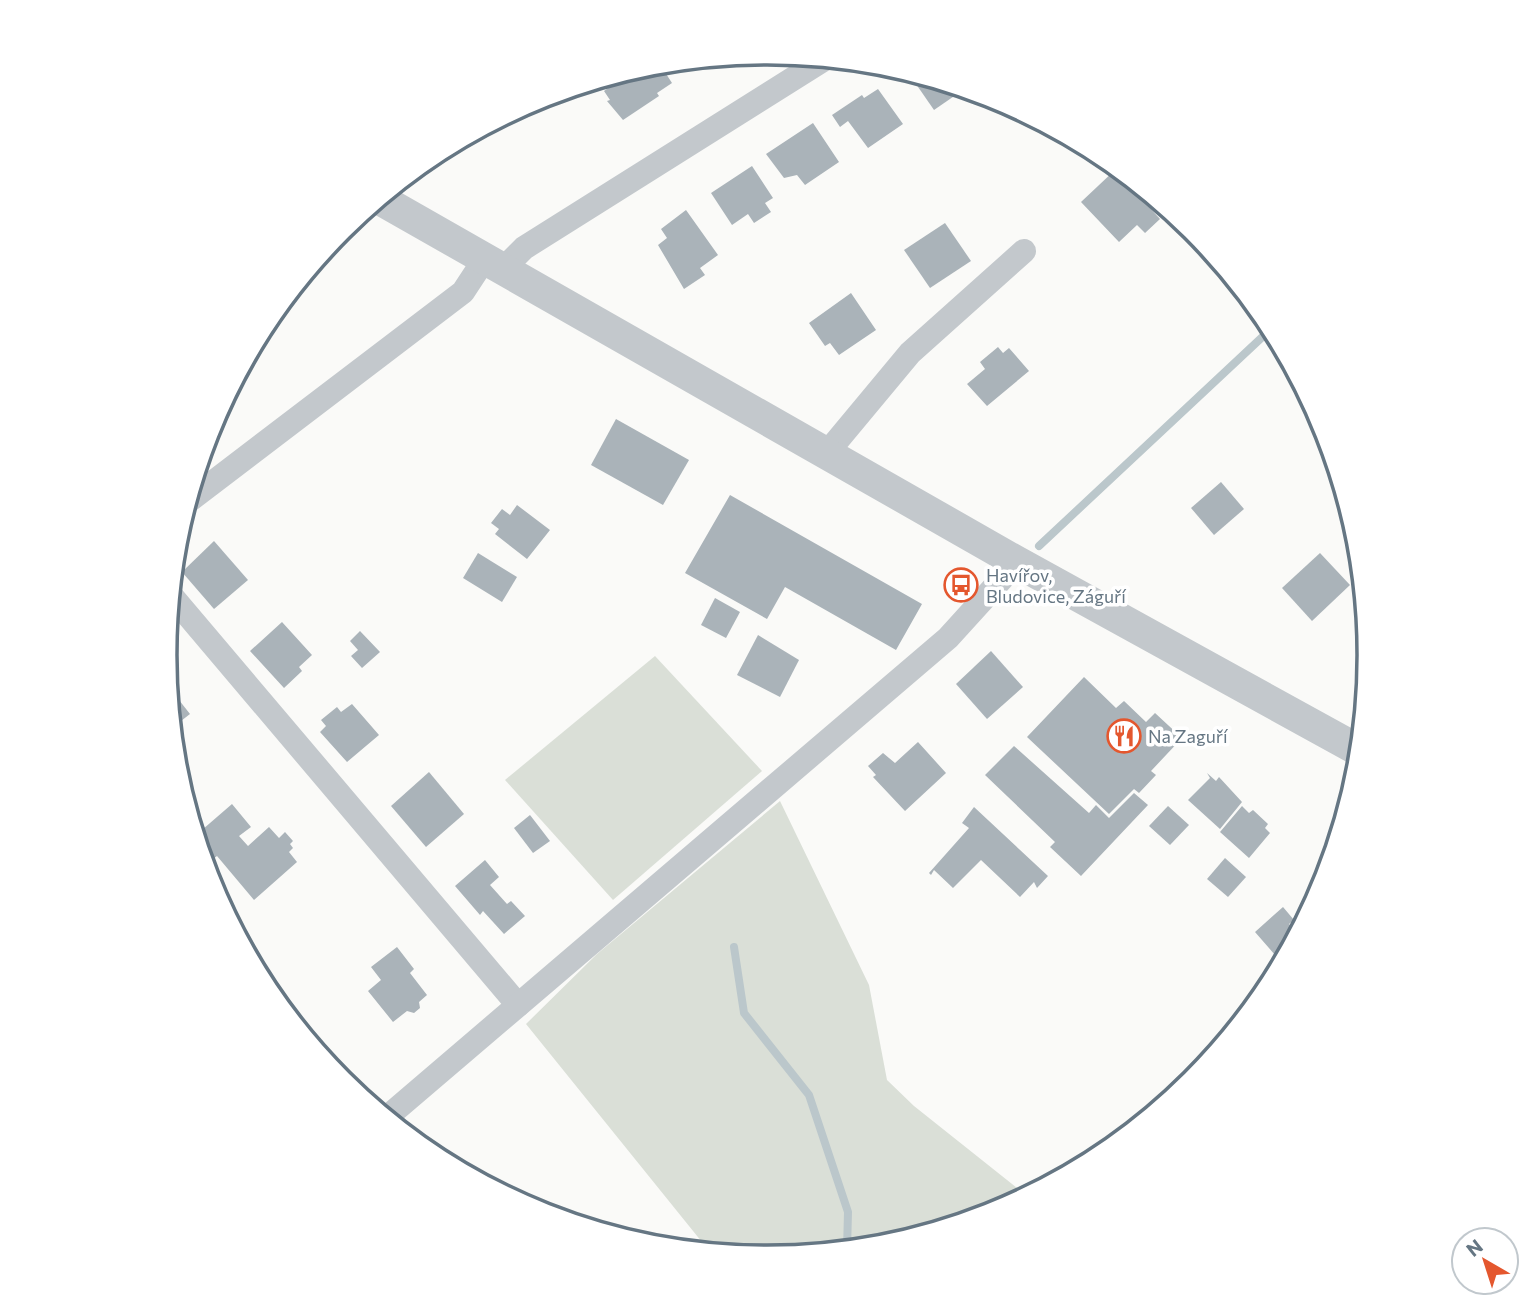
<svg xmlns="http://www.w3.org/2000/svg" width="1534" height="1310" viewBox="0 0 1534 1310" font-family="Commissioner,sans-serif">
	<rect width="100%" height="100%" fill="#fafaf8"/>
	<g fill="#dadfd7">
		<polygon points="655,656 762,771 613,900 505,780"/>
		<path d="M780,801L869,985L887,1080L914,1106L1027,1196C932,1247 816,1262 710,1252L526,1024L597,954Z"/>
	</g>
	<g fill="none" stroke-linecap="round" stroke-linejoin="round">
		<g stroke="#bbc7cb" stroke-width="8">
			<polyline points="1039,546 1272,328"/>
			<polyline points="734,947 744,1013 809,1095 848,1212 847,1250"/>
		</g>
	</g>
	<g fill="#aab3b9">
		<polygon points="659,63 672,83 657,93 659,96 623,120 607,101 610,100 604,91 639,67 642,70"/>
		<polygon points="907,71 962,88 963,90 934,110"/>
		<polygon points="878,89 903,124 868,148 848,121 840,127 832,115 862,95 864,98"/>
		<polygon points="813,123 839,162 805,185 797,175 784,178 766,154"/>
		<polygon points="752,166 773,198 765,203 771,212 754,223 748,214 732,225 711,193"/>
		<polygon points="1115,170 1160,219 1145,233 1137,225 1119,242 1081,202"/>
		<polygon points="686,210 718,255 700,268 705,275 684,289 658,245 667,238 661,229"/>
		<polygon points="945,223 971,261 930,288 904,250"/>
		<polygon points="851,293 876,330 839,355 830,343 825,346 809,323"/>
		<polygon points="998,347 1003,353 1009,348 1029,371 987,406 967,384 985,369 980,362"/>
		<polygon points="616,419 689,460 663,505 591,465"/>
		<polygon points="1221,482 1244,509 1214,535 1191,508"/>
		<polygon points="730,495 922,604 896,650 785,587 767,619 685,573"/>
		<polygon points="517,505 550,530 527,559 495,534 499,529 491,523 502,509 510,515"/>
		<polygon points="214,541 248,580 214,609 182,572"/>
		<polygon points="478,553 517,577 502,602 463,578"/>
		<polygon points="1320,553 1350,585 1312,621 1282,588"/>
		<polygon points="715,598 740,612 726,638 701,625"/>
		<polygon points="282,622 312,655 299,667 302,671 284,688 250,651"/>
		<polygon points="360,631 380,652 362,668 351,656 358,650 350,641"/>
		<polygon points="758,635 799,660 780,697 737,675"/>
		<polygon points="991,651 1023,687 987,719 956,684"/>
		<polygon points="1084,677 1116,708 1124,701 1146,722 1155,713 1182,738 1151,771 1156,775 1139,793 1134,789 1109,814 1027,737"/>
		<polygon points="168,686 190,714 172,728 169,696"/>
		<polygon points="352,704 379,735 347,762 320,732 326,726 321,720 337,707 341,712"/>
		<polygon points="918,742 946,773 905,811 873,777 876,775 868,766 883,753 895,763"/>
		<polygon points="1014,746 1089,813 1096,805 1109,818 1134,793 1148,805 1081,876 1050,847 1055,842 985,775"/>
		<polygon points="429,772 464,814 426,847 391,806"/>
		<polygon points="1207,773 1216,781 1219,777 1242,802 1220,829 1188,800 1210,778"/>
		<polygon points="232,804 251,827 239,836 248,846 269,827 279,838 285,832 293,841 290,844 293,848 289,852 297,862 254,900 217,856 204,866 195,836"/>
		<polygon points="1168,806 1189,825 1170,845 1149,826"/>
		<polygon points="1242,806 1249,813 1253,810 1268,824 1265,828 1270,833 1249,858 1220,832"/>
		<polygon points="974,807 1048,876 1037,888 1034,882 1020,897 981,860 953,888 934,870 931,875 929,873 969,828 962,823"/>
		<polygon points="530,815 550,841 533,853 514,828"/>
		<polygon points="1225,858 1246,877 1228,897 1207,879"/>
		<polygon points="485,860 499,877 490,885 507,904 511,901 525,916 504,934 483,911 480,915 455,886"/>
		<polygon points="1283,907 1294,920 1289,924 1298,934 1282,963 1255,932"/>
		<polygon points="397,947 414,969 410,973 427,995 419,1002 420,1008 414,1013 407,1011 393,1022 368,991 381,980 371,967"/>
	</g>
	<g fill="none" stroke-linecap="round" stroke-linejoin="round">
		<g stroke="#c3c8cc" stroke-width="24">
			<polyline points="502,270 524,248 826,58"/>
			<polyline points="826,454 910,353 1024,251"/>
			<polyline points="186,503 463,292 484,260"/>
			<polyline points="170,594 518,1005"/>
			<polyline points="386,1118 948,638 1017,562"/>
		</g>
		<polyline stroke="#c3c8cc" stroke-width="32" points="378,198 1017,562 1360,751"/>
	</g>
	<defs>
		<symbol id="bus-ring" viewBox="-11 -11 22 22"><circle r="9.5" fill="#fff" stroke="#e4572e" stroke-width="1.5"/><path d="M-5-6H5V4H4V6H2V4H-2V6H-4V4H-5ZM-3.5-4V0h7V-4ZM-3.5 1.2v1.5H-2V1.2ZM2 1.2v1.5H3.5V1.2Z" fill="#e4572e"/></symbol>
		<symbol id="restaurant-ring" viewBox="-11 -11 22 22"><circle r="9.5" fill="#fff" stroke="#e4572e" stroke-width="1.5"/><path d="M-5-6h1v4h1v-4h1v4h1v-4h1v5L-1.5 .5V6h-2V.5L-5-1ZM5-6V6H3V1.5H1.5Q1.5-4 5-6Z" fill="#e4572e"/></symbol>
	</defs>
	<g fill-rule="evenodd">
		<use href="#bus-ring" x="942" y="566" width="38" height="38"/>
		<use href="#restaurant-ring" x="1105" y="717" width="38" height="38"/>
	</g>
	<g text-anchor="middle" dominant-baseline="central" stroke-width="7" stroke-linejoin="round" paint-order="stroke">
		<g font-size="18" fill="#657683" stroke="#fff" text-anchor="start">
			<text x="986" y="575">Havířov,<tspan x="986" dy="21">Bludovice, Záguří</tspan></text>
			<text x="1148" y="736">Na Zaguří</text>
		</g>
	</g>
	<path d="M0 0H1534V1310H0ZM177 655a590 590 0 1 1 1180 0a590 590 0 1 1-1180 0Z" fill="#fff" fill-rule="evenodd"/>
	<path fill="none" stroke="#657683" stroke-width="3.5" d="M177 655a590 590 0 1 1 1180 0a590 590 0 1 1-1180 0Z"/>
	<g transform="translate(1485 1261) rotate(321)"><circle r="33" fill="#ffffff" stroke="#c1c8cd" stroke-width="2"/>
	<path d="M0-5L12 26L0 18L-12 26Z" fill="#e4572e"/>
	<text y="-10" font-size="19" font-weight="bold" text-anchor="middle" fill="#657683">N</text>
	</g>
</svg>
